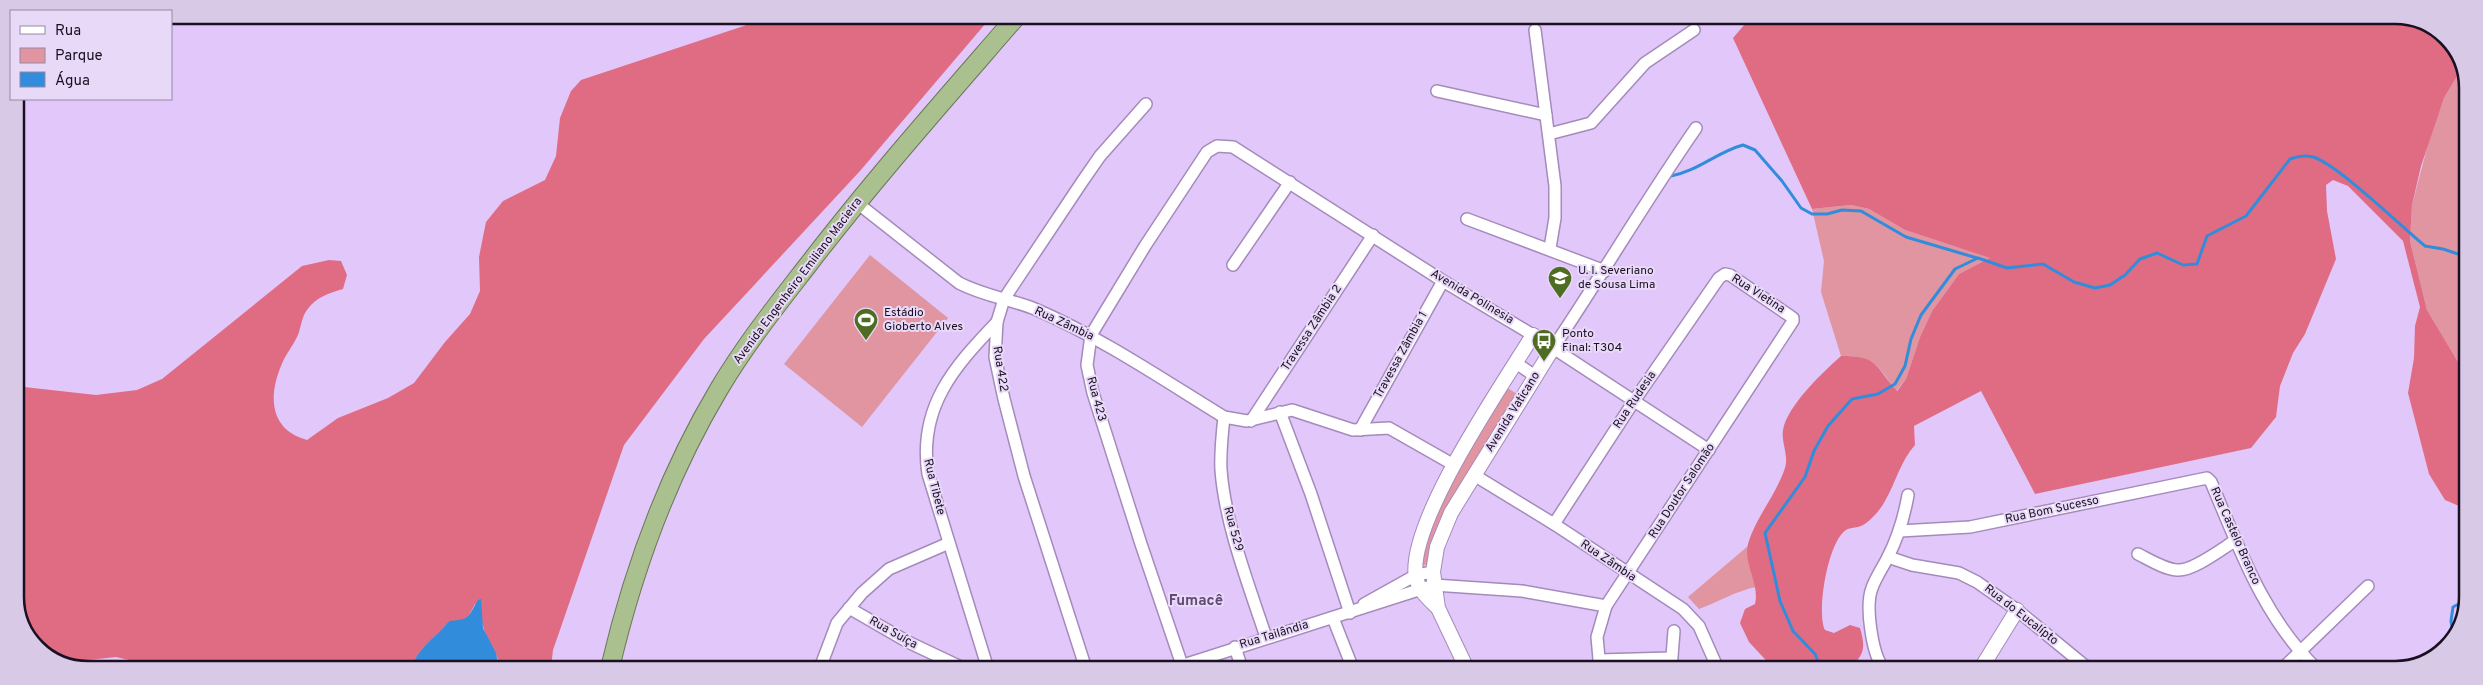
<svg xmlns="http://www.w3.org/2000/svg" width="2483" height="685" viewBox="0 0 2483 685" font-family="Overpass,sans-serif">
	<rect width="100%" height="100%" fill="#e1c7fa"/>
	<g fill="#e095a1">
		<polygon points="2462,68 2468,82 2467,377 2427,310 2410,241 2412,205 2431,133 2444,98"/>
		<path d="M1851,205L1869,209L1905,230L1991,258L1959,274L1932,311L1920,337L1906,379L1896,391C1877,365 1876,356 1841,356L1821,292L1824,261L1812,209Z"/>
		<polygon points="870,255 948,318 862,427 784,364"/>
		<polygon points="1506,387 1517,394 1428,564 1422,566 1420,560 1435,513 1448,486"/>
		<path d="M1748,546L1756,587C1736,591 1718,602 1699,609L1688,597Z"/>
	</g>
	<g fill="#e06c84">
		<path d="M774,16H992L860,171L704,339L624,445L553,650L551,668H499C500,656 490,646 486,635C482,624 480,614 475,604L468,617L459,621H449C436,639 420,645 411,668H164L116,657L61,663L33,645L15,603V386L96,395L137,390L162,379L302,266L329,260L341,261L347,275L343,289C329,293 316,297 307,310C302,316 301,327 298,335C293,346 285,355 281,366C268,397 270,430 307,440L338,418L388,398L414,383L445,342L470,314L480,291L479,257L486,222L503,201L545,180L556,156L560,118L571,91L581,80Z"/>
		<path d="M1751,17H2414L2450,40L2462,68L2444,98L2421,166L2412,205L2410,241L2427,310L2467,377L2466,509L2445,500L2429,474L2408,393L2414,358L2415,326L2420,307L2403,241L2348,186L2333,180L2326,185L2327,211L2336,259L2305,334L2293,353L2280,386L2276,417L2251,448L2035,494L1981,391L1914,426L1915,445C1900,462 1896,482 1885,501C1881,509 1870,522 1861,526C1857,528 1851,527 1846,530C1828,541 1816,612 1825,630L1834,633L1850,625L1860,628C1866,649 1864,654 1850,669H1774L1749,642L1740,623L1745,609L1755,604C1760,584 1743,564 1748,544C1756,517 1776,495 1785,468C1789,456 1781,442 1783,430C1787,406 1823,372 1841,356C1880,356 1874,366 1897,391L1906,379L1920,337L1932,311L1959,274L1990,258L1905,230L1869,209L1851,205L1812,209L1733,38Z"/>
	</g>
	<path fill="#318ddc" d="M481,599L483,628L496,653L499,668H411C419,646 436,638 449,621C471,619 467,618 478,600Z"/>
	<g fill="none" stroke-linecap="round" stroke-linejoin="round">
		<g stroke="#318ddc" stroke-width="3">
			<path d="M1671,176C1698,171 1717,152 1743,145L1755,150L1782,181L1801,208L1812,214H1827L1842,210L1861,211L1906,237L1977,258"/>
			<polyline points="2453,634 2451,621 2453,607 2466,600"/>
			<path d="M1821,669L1815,654L1793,631L1780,601L1765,533L1805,477L1814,451L1828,426L1852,399L1878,394L1895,384L1905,366L1911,339L1921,315L1955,269L1978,258L2007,268L2043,264L2074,282L2095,288L2110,285L2125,275L2140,259L2157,253L2183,265L2197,264L2207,236L2246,216L2290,159C2298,156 2304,155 2313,157C2336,163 2403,228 2425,246L2443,249L2467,257"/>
		</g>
		<defs>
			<g id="minor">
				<polyline points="1535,30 1555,186 1555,218 1550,248"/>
				<polyline points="1437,91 1546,115"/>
				<path d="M1696,128C1646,200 1602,275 1553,348L1709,450"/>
				<polyline points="1549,134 1591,123 1645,63 1694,30"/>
				<path d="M856,202L959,283C984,296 1010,299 1035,309C1102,338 1162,379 1224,417L1247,421L1292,410L1353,430L1389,428L1454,465"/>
				<polyline points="1467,219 1605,271"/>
				<polyline points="1233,265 1290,182"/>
				<polyline points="1516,363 1535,376"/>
				<polyline points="1280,412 1311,494 1350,613"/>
				<path d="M1224,417C1222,435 1220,453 1221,470C1225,524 1249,586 1266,637"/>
				<polyline points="1251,421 1373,235"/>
				<polyline points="1360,430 1443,281"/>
				<polyline points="1474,475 1554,524 1683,609 1699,626 1718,669"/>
				<polyline points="1554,524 1634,401 1719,278 1725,274 1730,275 1793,318 1793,321 1606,606 1597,637 1600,669"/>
				<path d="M1900,531L1970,527L2207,478L2211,482C2239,548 2264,619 2318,670"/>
				<path d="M2138,554C2150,560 2164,569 2177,570C2192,572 2223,548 2236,540"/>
				<polyline points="1888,557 1912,565 1959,573 1977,582 2017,610 2090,670"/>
				<polyline points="1364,604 1416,575 1433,572"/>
				<polyline points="849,608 908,642 965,669"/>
				<polyline points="1333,618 1353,669"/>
				<polyline points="1235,647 1242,669"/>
				<polyline points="1599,660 1671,658"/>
				<polyline points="1182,665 1141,544 1093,393 1087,365 1091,335 1145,246 1207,152 1217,146 1233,147 1443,281 1533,335"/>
				<polyline points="820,668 837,623 862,593 889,569 949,543"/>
				<path d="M988,669L928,474C918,407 954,367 997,322"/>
				<polyline points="1086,669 1024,476 1004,399 995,357 997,322 1004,299 1082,182 1100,156 1146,104"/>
				<polyline points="1171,669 1434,585 1522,591 1606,606"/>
				<polyline points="1671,669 1674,631"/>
				<path d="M1884,669C1872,655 1865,606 1872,588C1876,577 1883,567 1888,557C1898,537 1904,518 1908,495"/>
				<polyline points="2281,670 2368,586"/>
			</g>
			<g id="tertiary">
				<path d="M1438,608C1429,599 1419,591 1416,578C1406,524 1503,384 1533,335L1553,348L1451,513L1437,547L1433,572L1438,608L1467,669"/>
				<polyline points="1980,670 2017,610"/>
			</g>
			<path id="trunk" d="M610,668C633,570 667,476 719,389C745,345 777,305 808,265C874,179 946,98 1017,16"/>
		</defs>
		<use href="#minor" stroke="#a48bbb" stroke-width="14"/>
		<use href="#tertiary" stroke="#a48bbb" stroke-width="16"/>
		<use href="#trunk" stroke="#697857" stroke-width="20"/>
		<use href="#minor" stroke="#fff" stroke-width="11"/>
		<use href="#tertiary" stroke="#fff" stroke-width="14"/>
		<use href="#trunk" stroke="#aac08f" stroke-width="18"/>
	</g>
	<defs>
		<symbol id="school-pin" viewBox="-11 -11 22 30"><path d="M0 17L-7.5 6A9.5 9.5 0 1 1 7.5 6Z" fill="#4f6d22" stroke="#e9d9f8"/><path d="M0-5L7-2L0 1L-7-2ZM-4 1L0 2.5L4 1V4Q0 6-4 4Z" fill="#fff"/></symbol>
		<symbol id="stadium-pin" viewBox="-11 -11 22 30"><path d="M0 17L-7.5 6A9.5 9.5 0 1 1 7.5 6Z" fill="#4f6d22" stroke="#e9d9f8"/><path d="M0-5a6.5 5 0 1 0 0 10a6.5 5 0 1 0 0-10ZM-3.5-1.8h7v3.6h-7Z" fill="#fff"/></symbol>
		<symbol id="bus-pin" viewBox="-11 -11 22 30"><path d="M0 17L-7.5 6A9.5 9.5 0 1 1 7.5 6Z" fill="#4f6d22" stroke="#e9d9f8"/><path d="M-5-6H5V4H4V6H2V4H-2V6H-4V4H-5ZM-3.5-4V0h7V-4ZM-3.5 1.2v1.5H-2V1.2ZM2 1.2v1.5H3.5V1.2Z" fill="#fff"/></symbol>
	</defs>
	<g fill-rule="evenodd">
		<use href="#school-pin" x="1546" y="264" width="28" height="38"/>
		<use href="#stadium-pin" x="852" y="306" width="28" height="38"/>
		<use href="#bus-pin" x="1530" y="327" width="28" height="38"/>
	</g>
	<g text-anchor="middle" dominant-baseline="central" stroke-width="4" stroke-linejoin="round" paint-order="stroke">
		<g font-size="12" fill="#1a1022" stroke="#e9d9f8" text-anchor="start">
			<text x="1578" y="271">U. I. Severiano<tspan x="1578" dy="14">de Sousa Lima</tspan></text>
			<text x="884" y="313">Estádio<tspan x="884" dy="14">Gioberto Alves</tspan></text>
			<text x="1562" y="334">Ponto<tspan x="1562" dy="14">Final: T304</tspan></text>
		</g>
		<g font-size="12" fill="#1a1022" stroke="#e9d9f8">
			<text transform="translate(798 281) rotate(-53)">Avenida Engenheiro Emiliano Macieira</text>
			<text transform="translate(1758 294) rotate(33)">Rua Vietina</text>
			<text transform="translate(1472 297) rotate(31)">Avenida Polinesia</text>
			<text transform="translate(1064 324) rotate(25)">Rua Zâmbia</text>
			<text transform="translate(1312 328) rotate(-57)">Travessa Zâmbia 2</text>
			<text transform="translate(1401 355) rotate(-61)">Travessa Zâmbia 1</text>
			<text transform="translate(1000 369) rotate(81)">Rua 422</text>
			<text transform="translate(1096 399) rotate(75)">Rua 423</text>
			<text transform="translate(1635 400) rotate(-56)">Rua Rudesia</text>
			<text transform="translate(1513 412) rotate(-58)">Avenida Vaticano</text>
			<text transform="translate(934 487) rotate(76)">Rua Tibete</text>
			<text transform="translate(1682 491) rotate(-57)">Rua Doutor Salomão</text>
			<text transform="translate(2052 510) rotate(-12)">Rua Bom Sucesso</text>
			<text transform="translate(1233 529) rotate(75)">Rua 529</text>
			<text transform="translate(2235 536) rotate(66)">Rua Castelo Branco</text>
			<text transform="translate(1608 561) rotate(34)">Rua Zâmbia</text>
			<text transform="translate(2021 615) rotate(38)">Rua do Eucalípto</text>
			<text transform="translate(893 633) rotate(29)">Rua Suíça</text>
			<text transform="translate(1274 635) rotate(-17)">Rua Tailândia</text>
		</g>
		<g font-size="15" font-weight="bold" fill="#624a76" stroke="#e9d9f8">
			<text x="1196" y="601">Fumacê</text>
		</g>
	</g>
	<path d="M0 0H2483V685H0ZM88 24H2395A64 64 0 0 1 2459 88V597A64 64 0 0 1 2395 661H88A64 64 0 0 1 24 597V88A64 64 0 0 1 88 24Z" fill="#d8c9e7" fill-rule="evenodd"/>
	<path fill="none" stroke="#1a1022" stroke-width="2.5" d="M88 24H2395A64 64 0 0 1 2459 88V597A64 64 0 0 1 2395 661H88A64 64 0 0 1 24 597V88A64 64 0 0 1 88 24Z"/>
	<rect x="10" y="10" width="162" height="90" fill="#e9d9f8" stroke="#9689a2"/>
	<rect x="20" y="26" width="25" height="8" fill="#ffffff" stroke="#9689a2"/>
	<text x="55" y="35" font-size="15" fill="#1a1022">Rua</text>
	<rect x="20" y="48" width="25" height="15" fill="#e095a1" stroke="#9689a2"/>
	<text x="55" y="60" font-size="15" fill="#1a1022">Parque</text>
	<rect x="20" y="72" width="25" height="15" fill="#318ddc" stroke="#9689a2"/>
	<text x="55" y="85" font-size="15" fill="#1a1022">Água</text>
</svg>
